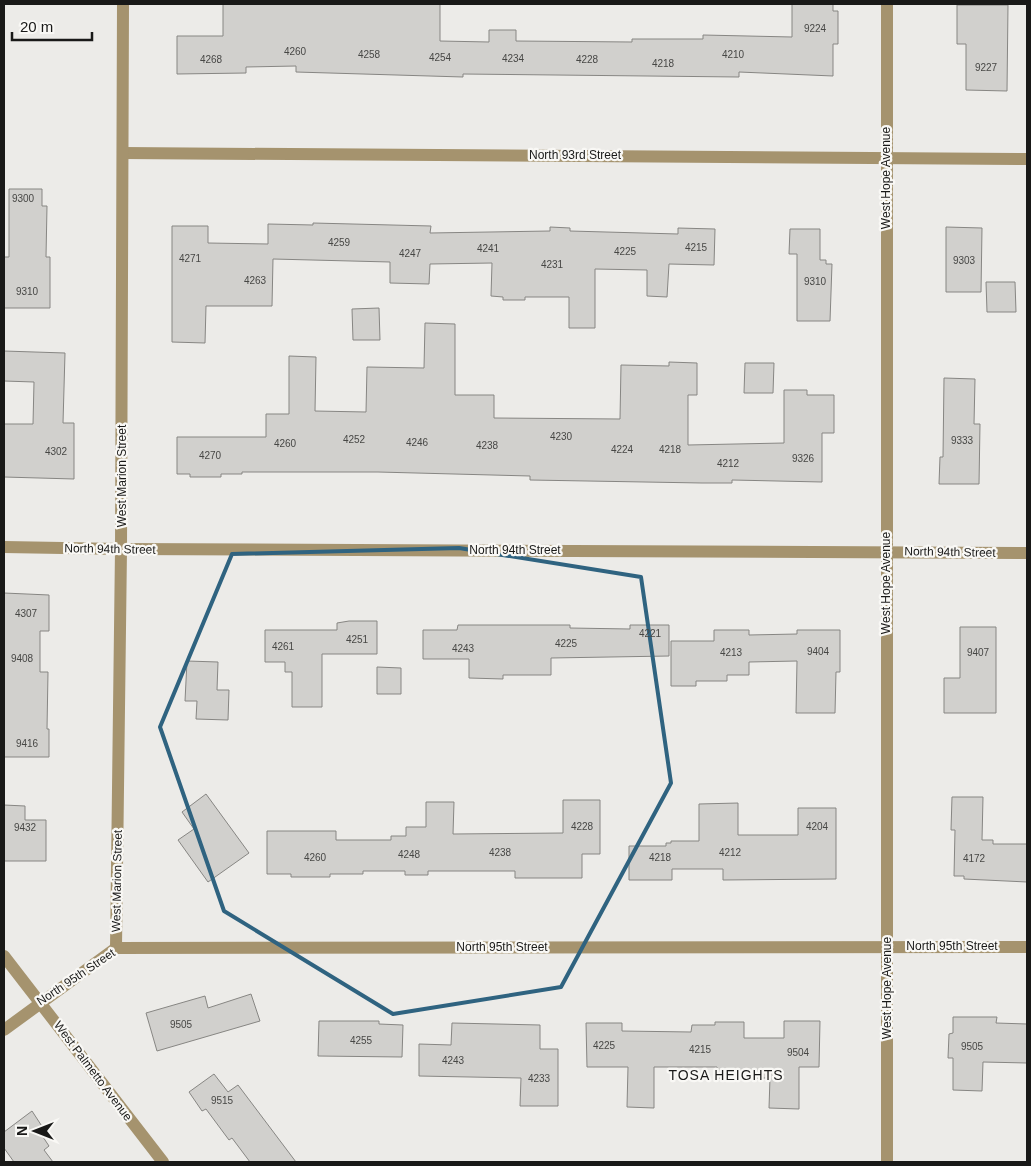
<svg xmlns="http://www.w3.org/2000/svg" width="1031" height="1166" viewBox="0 0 1031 1166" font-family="Arial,sans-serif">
	<rect width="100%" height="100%" fill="#ecebe8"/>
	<g fill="#d1d0cd" stroke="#878683">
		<polygon points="223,4 440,4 440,41 489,42 489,30 516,30 516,41 632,42 632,39 703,39 703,35 792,37 792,4 833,4 833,11 838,11 838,44 833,44 833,76 739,72 739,77 463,74 463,77 296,72 296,66 246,67 246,73 177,74 177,36 223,36"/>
		<polygon points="957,5 1008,5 1007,91 966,90 966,44 957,44"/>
		<polygon points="9,189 42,189 42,206 47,206 46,257 50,257 50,308 4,308 4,257 9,257"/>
		<polygon points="313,223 431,226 430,233 550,231 550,227 570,228 570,231 678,234 678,228 715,229 714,265 669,264 667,297 647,296 647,270 595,269 595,328 569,328 569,297 525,297 525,300 503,300 503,297 491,296 492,263 430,264 429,284 390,283 390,262 273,259 272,306 206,306 205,343 172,342 172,226 208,226 208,243 268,244 268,224 313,225"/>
		<polygon points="946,227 982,228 981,292 946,292"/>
		<polygon points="790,229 820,229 820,260 826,260 826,264 832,264 830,321 797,321 797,254 789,254"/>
		<polygon points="986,282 1015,282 1016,312 987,312"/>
		<polygon points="379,308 380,340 353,340 352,309"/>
		<polygon points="425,323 455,324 455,395 494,395 494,418 620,419 621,365 669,366 669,362 697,363 697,395 688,395 688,445 784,443 784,390 807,390 807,395 834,395 834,433 822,433 822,482 732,480 732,483 702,483 530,480 530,476 378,472 242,472 242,474 221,474 221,477 190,477 190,474 177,474 177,437 266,437 266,414 289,414 289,356 316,357 315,411 366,412 367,367 424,368"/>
		<polygon points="4,351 65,353 63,423 74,423 74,479 4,477 4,424 33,424 34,382 4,381"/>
		<polygon points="745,363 774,363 773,393 744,393"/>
		<polygon points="944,378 975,379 974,424 980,424 979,484 939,484 940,457 943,457"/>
		<polygon points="4,593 49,595 49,631 40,631 40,672 48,672 47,729 49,729 49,757 4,757"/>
		<polygon points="349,621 377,621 377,654 322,654 322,707 292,707 292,672 285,672 285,662 265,662 265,630 337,630 337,623"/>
		<polygon points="458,625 570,625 570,628 630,629 630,625 669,625 669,656 551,658 551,675 503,675 503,679 469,678 469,659 423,659 423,630 457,630"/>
		<polygon points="960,627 996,627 996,713 944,713 944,678 960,678"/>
		<polygon points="714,630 749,630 749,635 797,634 797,630 840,630 840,672 836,672 835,713 796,713 797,661 749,662 749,675 727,675 727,681 696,681 696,686 671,686 671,641 714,641"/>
		<polygon points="187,661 218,662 217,690 229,690 228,720 196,719 197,701 185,701"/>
		<polygon points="377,667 401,668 401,694 377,694"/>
		<polygon points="206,794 249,853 208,882 178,840 194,829 182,812"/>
		<polygon points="952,797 983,797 982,840 993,840 993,844 1027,844 1027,882 964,879 964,876 954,876 955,830 951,830"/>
		<polygon points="563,800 600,800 600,854 582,854 582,878 515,878 515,871 428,871 428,875 405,875 405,871 363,871 363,874 330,874 330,877 291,877 291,874 267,874 267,831 336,831 336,840 391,840 391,836 406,836 406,827 426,827 426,802 454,802 453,834 563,833"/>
		<polygon points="738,803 738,835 798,835 798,808 836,808 836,879 723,880 723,869 672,869 672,880 629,880 629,846 666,846 666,843 671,843 671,841 699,841 699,804"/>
		<polygon points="4,805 25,806 25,820 46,820 46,861 4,861"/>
		<polygon points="251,994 260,1021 157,1051 146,1013 205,996 208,1008"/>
		<polygon points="953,1017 997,1017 996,1023 1027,1024 1027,1063 983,1062 982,1091 953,1090 953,1058 948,1058 949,1034 953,1033"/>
		<polygon points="319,1021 379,1021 379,1024 403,1025 402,1057 318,1056"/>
		<polygon points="784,1021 820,1021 819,1067 799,1067 799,1109 769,1108 770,1078 717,1078 717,1067 654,1067 654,1108 627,1107 628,1067 587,1067 586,1023 622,1023 622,1031 691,1032 692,1025 715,1025 715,1022 744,1022 744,1038 784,1038"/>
		<polygon points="452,1023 540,1025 540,1049 558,1049 558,1106 520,1106 521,1078 419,1076 419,1044 451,1045"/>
		<polygon points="214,1074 228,1092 238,1085 296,1162 250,1162 232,1138 229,1140 206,1109 202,1111 189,1092"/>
		<polygon points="32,1111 47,1134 43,1137 49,1146 44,1150 53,1162 14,1162 4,1148 4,1132"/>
	</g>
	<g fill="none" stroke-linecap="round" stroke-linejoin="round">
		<g stroke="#a5936e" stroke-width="12">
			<polyline points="887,4 887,1162"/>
			<polyline points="123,153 1027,159"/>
			<polyline points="4,547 121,549 1027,553"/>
			<polyline points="116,948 121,549 123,4"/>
			<polyline points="4,956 163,1162"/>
			<polyline points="4,1030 116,948 1027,947"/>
		</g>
	</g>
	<path fill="none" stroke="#2f6380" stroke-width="4" stroke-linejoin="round" d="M459,548L641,577L671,783L561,987L393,1014L224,911L160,727L232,554Z"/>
	<g text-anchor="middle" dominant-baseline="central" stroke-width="4.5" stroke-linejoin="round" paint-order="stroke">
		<g font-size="10" fill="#474745">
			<text x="815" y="28">9224</text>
			<text x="295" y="51">4260</text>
			<text x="369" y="54">4258</text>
			<text x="733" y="54">4210</text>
			<text x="440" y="57">4254</text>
			<text x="513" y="58">4234</text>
			<text x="211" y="59">4268</text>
			<text x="587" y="59">4228</text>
			<text x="663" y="63">4218</text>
			<text x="986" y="67">9227</text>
			<text x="23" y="198">9300</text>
			<text x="339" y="242">4259</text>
			<text x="696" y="247">4215</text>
			<text x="488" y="248">4241</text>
			<text x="625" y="251">4225</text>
			<text x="410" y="253">4247</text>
			<text x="190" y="258">4271</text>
			<text x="964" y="260">9303</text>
			<text x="552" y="264">4231</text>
			<text x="255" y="280">4263</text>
			<text x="815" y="281">9310</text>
			<text x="27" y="291">9310</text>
			<text x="561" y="436">4230</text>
			<text x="354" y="439">4252</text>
			<text x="962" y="440">9333</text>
			<text x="417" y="442">4246</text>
			<text x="285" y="443">4260</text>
			<text x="487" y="445">4238</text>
			<text x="622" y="449">4224</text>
			<text x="670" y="449">4218</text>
			<text x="56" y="451">4302</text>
			<text x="210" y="455">4270</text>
			<text x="803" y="458">9326</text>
			<text x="728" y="463">4212</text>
			<text x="26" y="613">4307</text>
			<text x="650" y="633">4221</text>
			<text x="357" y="639">4251</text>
			<text x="566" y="643">4225</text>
			<text x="283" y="646">4261</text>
			<text x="463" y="648">4243</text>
			<text x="818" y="651">9404</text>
			<text x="731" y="652">4213</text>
			<text x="978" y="652">9407</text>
			<text x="22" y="658">9408</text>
			<text x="27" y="743">9416</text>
			<text x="582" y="826">4228</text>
			<text x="817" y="826">4204</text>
			<text x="25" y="827">9432</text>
			<text x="500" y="852">4238</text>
			<text x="730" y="852">4212</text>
			<text x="409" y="854">4248</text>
			<text x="315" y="857">4260</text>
			<text x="660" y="857">4218</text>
			<text x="974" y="858">4172</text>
			<text x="181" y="1024">9505</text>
			<text x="361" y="1040">4255</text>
			<text x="604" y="1045">4225</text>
			<text x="972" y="1046">9505</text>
			<text x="700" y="1049">4215</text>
			<text x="798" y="1052">9504</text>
			<text x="453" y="1060">4243</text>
			<text x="539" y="1078">4233</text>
			<text x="222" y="1100">9515</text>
		</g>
		<g font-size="12" fill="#191918" stroke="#f9f8f5">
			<text x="575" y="155">North 93rd Street</text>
			<text transform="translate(886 178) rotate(-90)">West Hope Avenue</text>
			<text transform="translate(122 476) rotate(-90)">West Marion Street</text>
			<text transform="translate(110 549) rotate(1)">North 94th Street</text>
			<text x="515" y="550">North 94th Street</text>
			<text transform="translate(950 552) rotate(1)">North 94th Street</text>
			<text transform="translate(886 583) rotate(-90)">West Hope Avenue</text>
			<text transform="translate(117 881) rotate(-89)">West Marion Street</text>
			<text x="952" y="946">North 95th Street</text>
			<text x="502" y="947">North 95th Street</text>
			<text transform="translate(76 977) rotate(-34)">North 95th Street</text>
			<text transform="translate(887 988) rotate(-90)">West Hope Avenue</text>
			<text transform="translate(93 1071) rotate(53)">West Palmetto Avenue</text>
		</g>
		<g font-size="14" letter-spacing="1" fill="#191918" stroke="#f9f8f5">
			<text x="726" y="1075">TOSA HEIGHTS</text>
		</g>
	</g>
	<rect width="1031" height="1166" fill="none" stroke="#191918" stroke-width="10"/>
	<g transform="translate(35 1131) rotate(270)" stroke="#f9f8f5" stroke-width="4" paint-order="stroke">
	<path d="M0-4L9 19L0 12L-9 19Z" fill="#191918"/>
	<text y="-8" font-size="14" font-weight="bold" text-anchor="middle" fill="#191918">N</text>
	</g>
	<path d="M12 32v8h80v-8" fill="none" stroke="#191918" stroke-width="2.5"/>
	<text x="20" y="32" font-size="15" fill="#191918" stroke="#f9f8f5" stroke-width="4" paint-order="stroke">20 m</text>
</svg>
